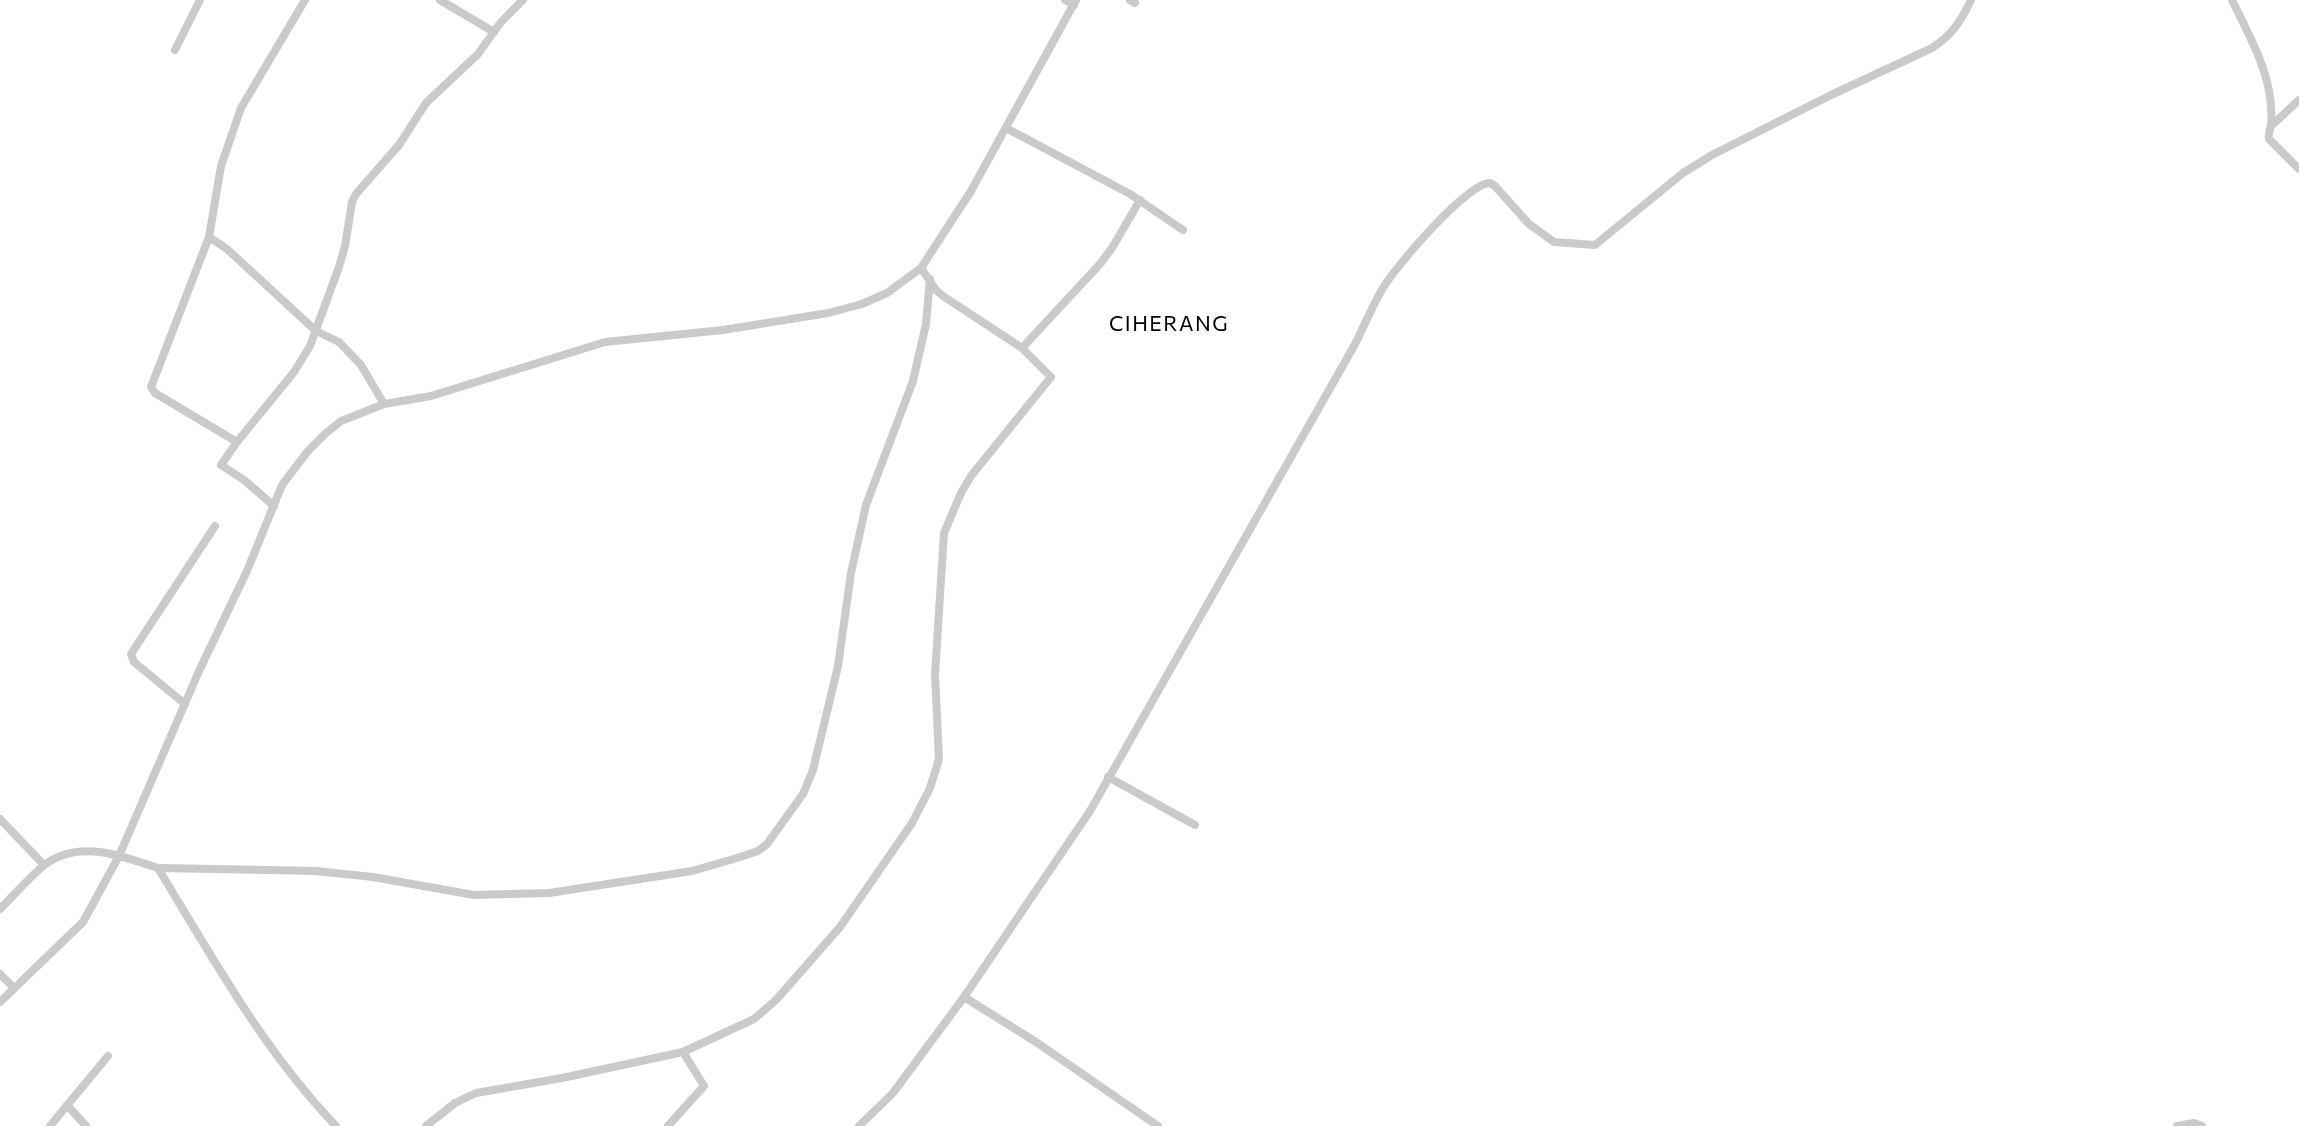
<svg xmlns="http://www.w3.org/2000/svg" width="2299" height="1126" viewBox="0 0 2299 1126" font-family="Commissioner,sans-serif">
	<rect width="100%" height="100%" fill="#fff"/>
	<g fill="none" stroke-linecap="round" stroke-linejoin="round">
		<g stroke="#cacaca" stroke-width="8">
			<polyline points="305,0 241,108 221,166 209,237 227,249 316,331 339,342 361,365 384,404"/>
			<polyline points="440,0 494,32"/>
			<polyline points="1065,0 1074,5"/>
			<polyline points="1130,0 1135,3"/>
			<path d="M2232,0C2246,29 2266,65 2270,97C2271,105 2272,117 2271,125C2270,131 2268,133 2269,139L2299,169"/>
			<polyline points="175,50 200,0"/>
			<polyline points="2271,126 2299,100"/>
			<polyline points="1006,128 1130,194 1183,230"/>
			<polyline points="209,237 151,387 155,393 237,442"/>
			<polyline points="1022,348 1100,264 1112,248 1140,200"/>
			<polyline points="274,506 244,480 221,465 237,442 294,372 310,346 339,267 345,246 352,202 356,194 399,145 426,103 478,54 501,22 523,0"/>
			<polyline points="185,704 134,662 131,654 215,526"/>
			<polyline points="1108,777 1195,825"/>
			<polyline points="0,819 44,865"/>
			<polyline points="158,868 316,871 373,877 474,895 549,893 692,871 737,858 758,851 767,844 803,794 813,770 838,666 851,573 866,505 913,381 926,324 930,279"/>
			<path d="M0,909C14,895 28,879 43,866C78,838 121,856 158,868C212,957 264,1051 336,1126"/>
			<polyline points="0,974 14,988"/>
			<polyline points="964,997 1036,1042 1158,1126"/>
			<polyline points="0,1002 83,922 119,856 199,671 247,571 282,485 308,451 325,434 341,421 384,404 431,396 605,342 723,330 828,313 862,304 887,293 921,268 971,191 1076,0"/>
			<polyline points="67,1105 86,1126"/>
			<polyline points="50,1126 108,1056"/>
			<polyline points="426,1126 455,1103 476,1093 562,1078 683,1052 754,1019 776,1000 840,927 912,823 930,788 935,772 939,759 935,674 944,533 961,493 971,476 1051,377 1022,348 943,296 936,290 921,268"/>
			<polyline points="668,1126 704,1086 683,1052"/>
			<path d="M859,1126L893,1093L964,997L1090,811L1354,346C1364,327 1372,306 1383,288C1396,266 1467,183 1490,183L1495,186L1529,224L1554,242L1595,245L1683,173L1712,155L1831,95L1932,48C1952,35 1961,21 1971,0"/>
			<polyline points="2177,1126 2194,1123 2202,1126"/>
		</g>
	</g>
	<g text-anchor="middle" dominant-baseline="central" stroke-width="6" stroke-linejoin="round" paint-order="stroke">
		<g font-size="21" letter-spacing="1.5" fill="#000" stroke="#fff">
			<text x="1169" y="322">CIHERANG</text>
		</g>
	</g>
</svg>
